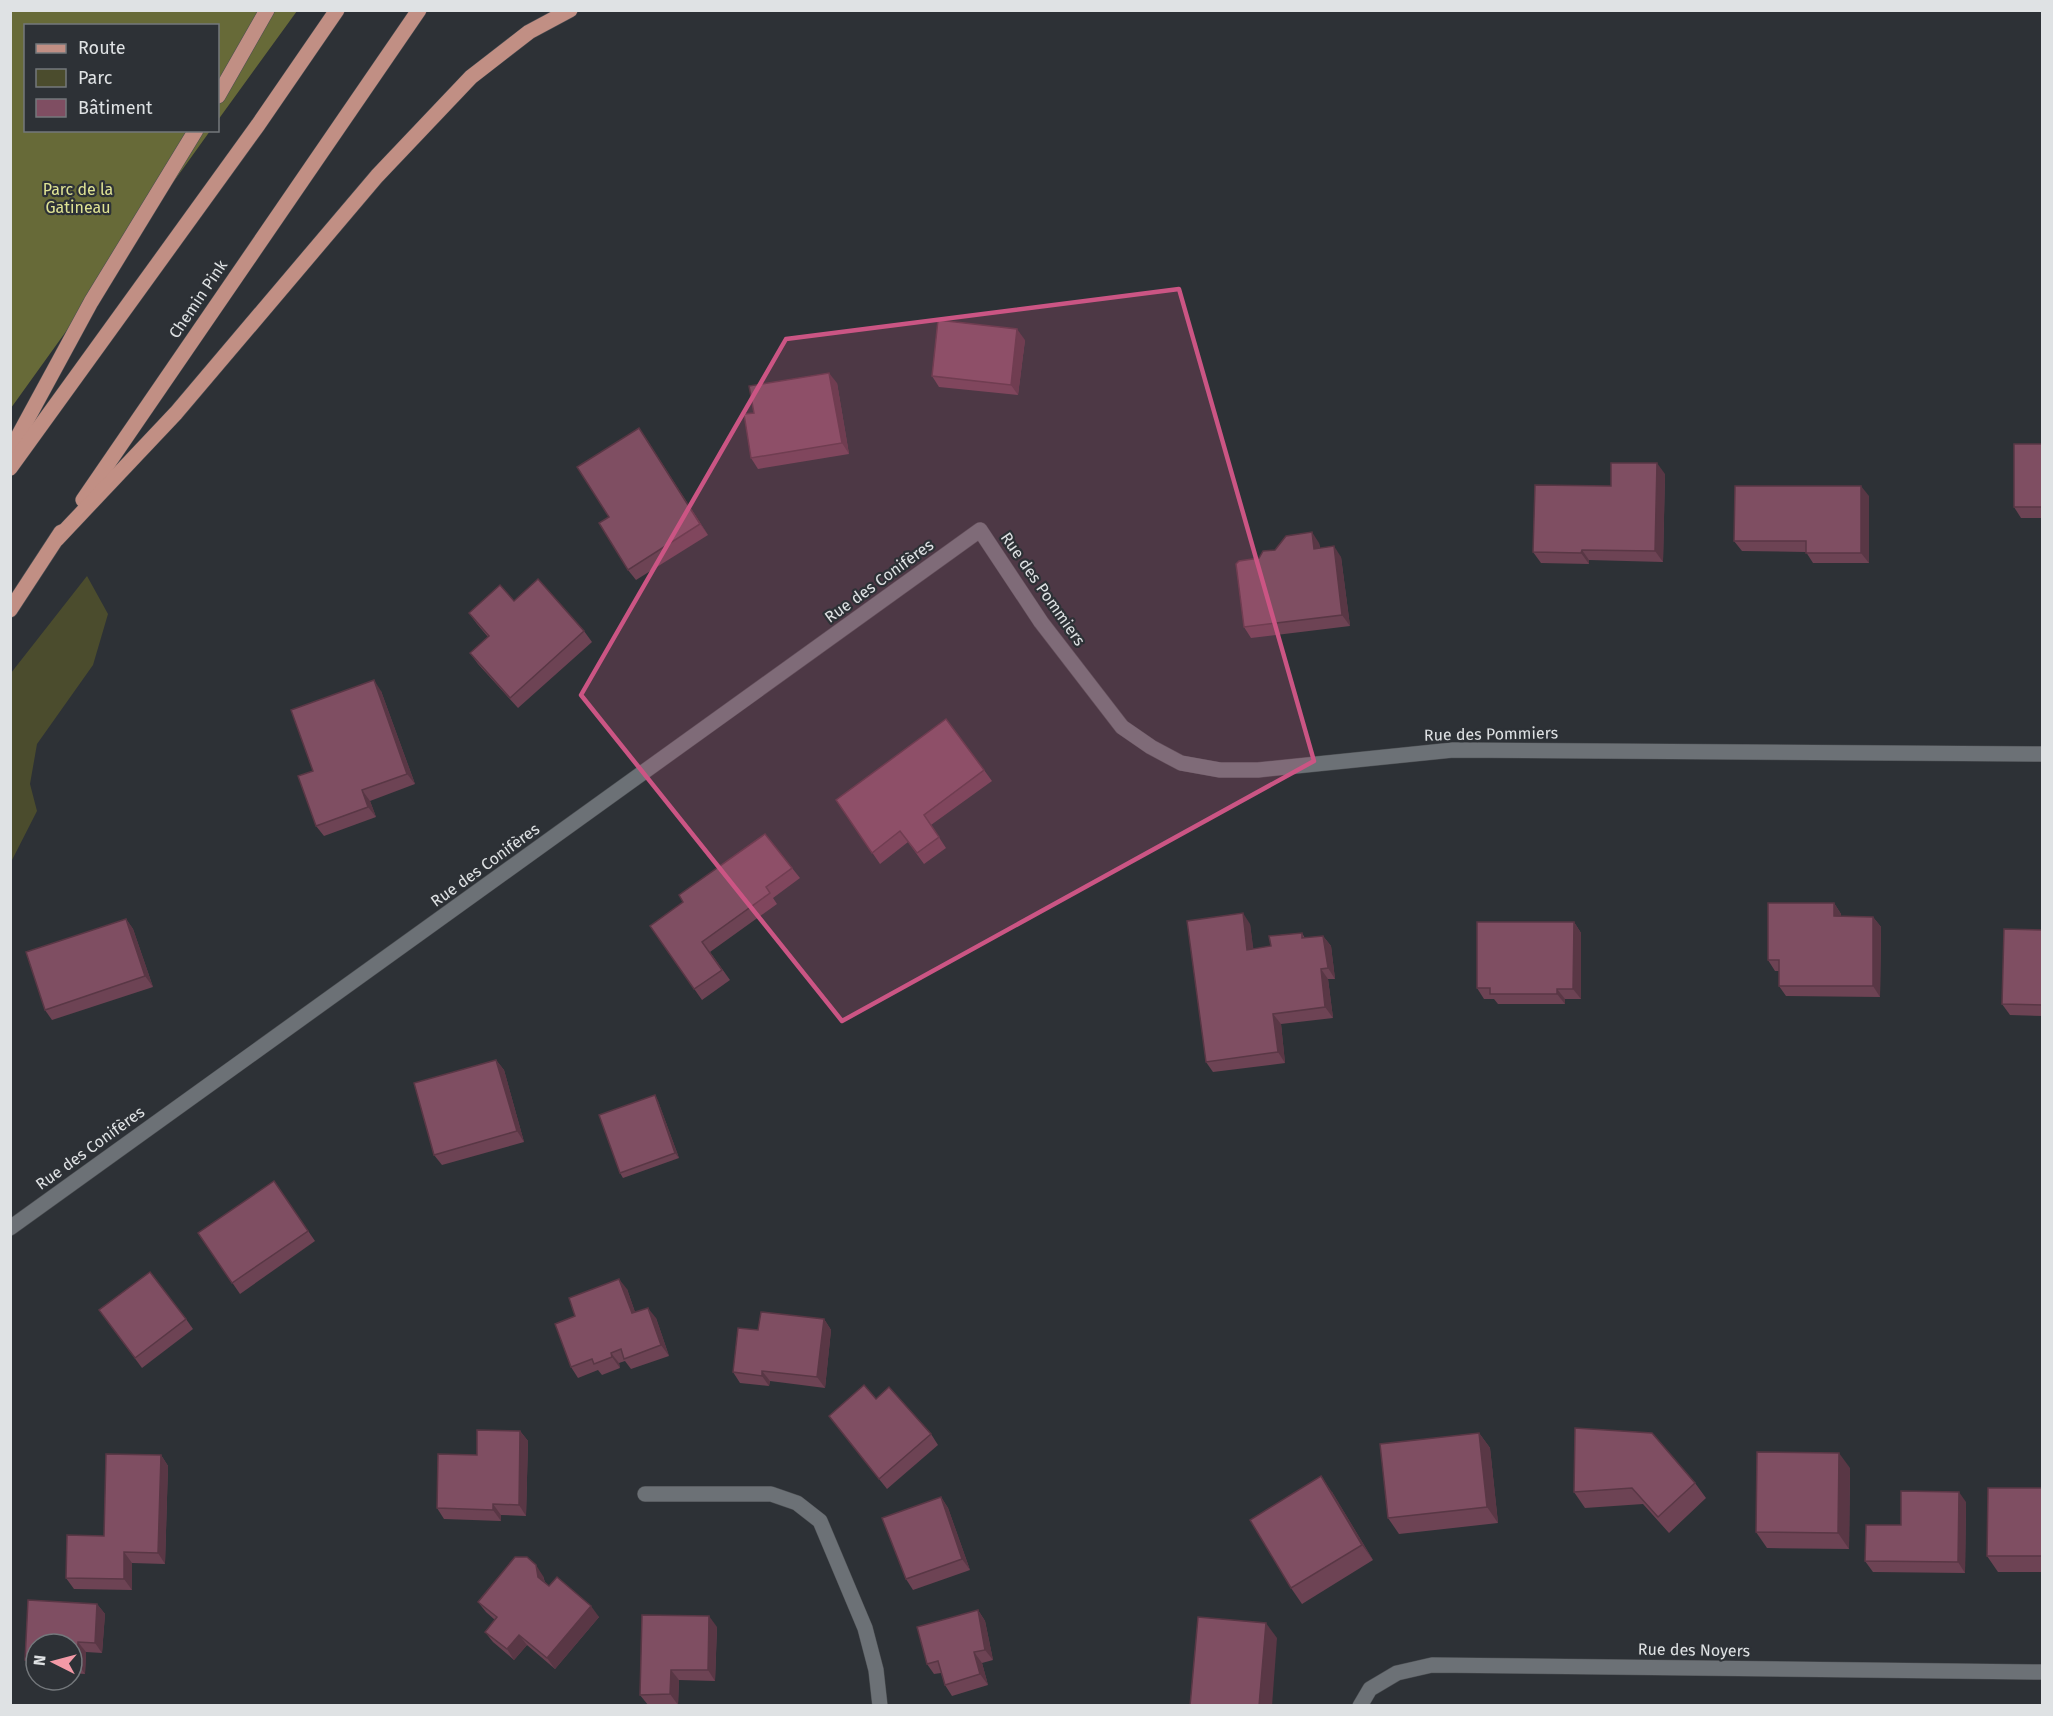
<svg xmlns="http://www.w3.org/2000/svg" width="2053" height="1716" viewBox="0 0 2053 1716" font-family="'Fira Sans',sans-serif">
	<rect width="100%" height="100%" fill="#2d3136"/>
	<polygon fill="#4b4c2d" points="87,576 108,614 93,665 37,744 30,784 37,811 11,862 11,673"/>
	<polygon fill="#676a38" points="11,11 297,11 218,120 218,26 26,26 26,130 210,131 11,408"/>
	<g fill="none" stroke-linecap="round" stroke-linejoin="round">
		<defs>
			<g id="minor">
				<polyline points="10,1228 980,530 1041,622 1122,727 1151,747 1181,763 1220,770 1258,770 1453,750 2042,754"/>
				<polyline points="645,1494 771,1494 797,1503 820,1521 865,1628 876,1670 880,1706"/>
				<polyline points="1360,1706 1370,1689 1397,1673 1432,1665 2042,1672"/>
			</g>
			<g id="major">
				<polyline points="218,96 267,10"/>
				<polyline points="10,451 91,302 196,130"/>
				<polyline points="10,468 258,125 337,10"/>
				<polyline points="83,500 419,10"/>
				<polyline points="57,539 176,413 377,176 471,77 529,32 570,10"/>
				<polyline points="10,610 61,532"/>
			</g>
		</defs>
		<use href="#minor" stroke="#4a4d51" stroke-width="16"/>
		<use href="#major" stroke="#4a4d51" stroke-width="16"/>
		<use href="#minor" stroke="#6c7176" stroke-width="15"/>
		<use href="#major" stroke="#c18f84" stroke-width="15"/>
	</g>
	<g fill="#6d4354">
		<polygon points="1025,340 1018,395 939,387 932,376"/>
		<polygon points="837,383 849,454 758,469 751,458 754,413"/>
		<polygon points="639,428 708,535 636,580 628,570 609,517"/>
		<polygon points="2043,444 2043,518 2021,518 2014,507"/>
		<polygon points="1665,474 1663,562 1589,560 1589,564 1541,563 1533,552 1611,486"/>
		<polygon points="1869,496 1869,563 1813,563 1806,552 1742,551 1734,541"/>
		<polygon points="1319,543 1320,548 1341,557 1350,626 1251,638 1244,627 1259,558"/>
		<polygon points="514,601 584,631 592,642 518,708 478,664 470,653 488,637 477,624 469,613"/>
		<polygon points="381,691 415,784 370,801 376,817 324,836 316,826 313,771"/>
		<polygon points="984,770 992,781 931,825 946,848 924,864 908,842 880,864 836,800"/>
		<polygon points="792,868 800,878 773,898 777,904 710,952 730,980 702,1000 650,926"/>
		<polygon points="1834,903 1841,914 1841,916 1873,917 1881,927 1880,997 1786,996 1779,986 1779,971 1775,971 1768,960"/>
		<polygon points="126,919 133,929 153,987 52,1020 45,1010"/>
		<polygon points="1574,922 1581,933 1581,999 1565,999 1565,1004 1498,1004 1494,999 1484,999 1477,988"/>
		<polygon points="1250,924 1253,949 1271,946 1302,933 1305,938 1323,936 1331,946 1335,979 1328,979 1333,1018 1281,1024 1285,1063 1213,1072 1206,1062"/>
		<polygon points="2043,930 2043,1016 2010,1015 2002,1004"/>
		<polygon points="496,1060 504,1070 524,1142 442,1165 434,1155"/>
		<polygon points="655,1095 658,1101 679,1158 623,1178 620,1173"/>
		<polygon points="274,1181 315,1241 240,1294 198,1233"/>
		<polygon points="627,1289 635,1312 656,1318 669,1356 631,1369 625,1361 619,1363 620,1368 602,1375 598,1370 578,1378 571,1367 575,1316"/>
		<polygon points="99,1310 186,1319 193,1329 142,1368"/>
		<polygon points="824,1319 831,1330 825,1388 770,1381 769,1386 740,1383 733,1372 758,1330"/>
		<polygon points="876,1399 931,1434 938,1445 887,1489 829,1416"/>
		<polygon points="520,1431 528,1441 526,1516 501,1515 501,1521 444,1519 437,1508"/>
		<polygon points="1479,1433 1490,1448 1498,1523 1399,1534 1388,1518"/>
		<polygon points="161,1455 168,1466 165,1564 132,1563 132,1590 74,1589 66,1578 104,1536"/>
		<polygon points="1850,1468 1849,1549 1767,1548 1756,1532"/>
		<polygon points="1695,1483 1706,1498 1669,1533 1643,1504 1585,1508 1574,1492"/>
		<polygon points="2043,1488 2043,1572 1998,1572 1987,1556"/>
		<polygon points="1332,1492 1373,1560 1302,1604 1291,1588"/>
		<polygon points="941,1497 948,1508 970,1570 913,1590 906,1579"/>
		<polygon points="1966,1502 1965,1573 1873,1572 1865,1561"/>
		<polygon points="543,1576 545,1582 549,1586 599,1617 555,1669 527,1645 514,1660 493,1642 485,1632 495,1620 486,1612 478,1602"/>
		<polygon points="28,1600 97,1604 105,1614 102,1653 86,1652 85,1674 72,1673 72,1644 36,1644 36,1671 32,1671 25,1660"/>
		<polygon points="978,1610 985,1621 993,1660 982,1663 988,1685 952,1696 945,1685 941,1673 934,1674 927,1664"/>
		<polygon points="717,1627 715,1681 679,1680 678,1705 648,1705 640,1695"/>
	</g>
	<g fill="#593745">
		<polygon points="1017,329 1025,340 1018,395 1011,385"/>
		<polygon points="829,373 837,383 849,454 842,443"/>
		<polygon points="639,428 646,438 708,535 700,524"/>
		<polygon points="1657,463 1665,474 1663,562 1655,551"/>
		<polygon points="1861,486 1869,496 1869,563 1861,553"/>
		<polygon points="1312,532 1319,543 1321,560 1314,549"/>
		<polygon points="1334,546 1341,557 1350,626 1342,615"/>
		<polygon points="1582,550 1589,560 1589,564 1581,553"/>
		<polygon points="374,680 381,691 415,784 407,774"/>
		<polygon points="362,790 370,801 376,817 368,807"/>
		<polygon points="1834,903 1841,914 1841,927 1834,916"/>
		<polygon points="1243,913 1250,924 1255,960 1247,950"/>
		<polygon points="1873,917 1881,927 1880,997 1873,986"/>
		<polygon points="126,919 133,929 153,987 145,976"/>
		<polygon points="1574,922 1581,933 1581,999 1573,989"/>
		<polygon points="1323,936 1331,946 1335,979 1328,968"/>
		<polygon points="1321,969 1328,979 1333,1018 1325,1007"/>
		<polygon points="1557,989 1565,999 1565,1004 1557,994"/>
		<polygon points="1273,1014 1281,1024 1285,1063 1278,1052"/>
		<polygon points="496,1060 504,1070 524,1142 517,1131"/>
		<polygon points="655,1095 658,1101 679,1158 675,1153"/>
		<polygon points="619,1279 627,1289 639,1324 632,1313"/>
		<polygon points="648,1308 656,1318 669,1356 661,1345"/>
		<polygon points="824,1319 831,1330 825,1388 817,1377"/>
		<polygon points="611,1353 619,1363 620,1368 612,1357"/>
		<polygon points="762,1371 770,1381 769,1386 762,1376"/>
		<polygon points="520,1431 528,1441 526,1516 519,1505"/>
		<polygon points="1479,1433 1490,1448 1498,1523 1487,1507"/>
		<polygon points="1839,1453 1850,1468 1849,1549 1838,1533"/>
		<polygon points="161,1455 168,1466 165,1564 158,1553"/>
		<polygon points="1321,1476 1332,1492 1373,1560 1362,1545"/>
		<polygon points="1959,1492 1966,1502 1965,1573 1958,1562"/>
		<polygon points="941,1497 948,1508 970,1570 962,1559"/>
		<polygon points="493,1504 501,1515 501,1521 493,1510"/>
		<polygon points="124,1552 132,1563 132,1590 124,1579"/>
		<polygon points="536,1565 543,1576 546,1587 538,1577"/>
		<polygon points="97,1604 105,1614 102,1653 95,1643"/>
		<polygon points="591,1606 599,1617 555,1669 547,1658"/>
		<polygon points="978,1610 985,1621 993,1660 985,1650"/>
		<polygon points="709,1616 717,1627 715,1681 708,1670"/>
		<polygon points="1266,1623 1277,1638 1272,1706 1259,1706"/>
		<polygon points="519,1635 527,1645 514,1660 507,1649"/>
		<polygon points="78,1642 86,1652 85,1674 77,1663"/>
		<polygon points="974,1652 982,1663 988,1685 980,1674"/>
		<polygon points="671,1670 679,1680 678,1705 670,1694"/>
	</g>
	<g fill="#7f4e62" stroke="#593745" stroke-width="1.5">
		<polygon points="938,320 1017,329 1011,385 932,376"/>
		<polygon points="829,373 842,443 751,458 744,414 754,413 749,386"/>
		<polygon points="639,428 700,524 628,570 599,523 609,517 577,467"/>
		<rect x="2014" y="444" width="29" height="63"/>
		<polygon points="1611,463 1657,463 1655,551 1582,550 1581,553 1533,552 1535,485 1611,486"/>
		<polygon points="1735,486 1861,486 1861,553 1806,553 1806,541 1734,541"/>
		<polygon points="1312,532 1314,549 1334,546 1342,615 1244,627 1236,564 1239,561 1259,558 1263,551 1275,550 1286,536"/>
		<polygon points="538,579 584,631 510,698 470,653 489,636 469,613 500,585 514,601"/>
		<polygon points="374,680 407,774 362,790 368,807 316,826 298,776 313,771 291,710"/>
		<polygon points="946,719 984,770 924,815 939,837 917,853 900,831 872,853 836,800"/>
		<polygon points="765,834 792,868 766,887 770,893 702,942 722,970 694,989 650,926 683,902 679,895"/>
		<polygon points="1768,903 1834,903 1834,916 1873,917 1873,986 1779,986 1779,960 1768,960"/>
		<polygon points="1243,913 1247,950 1271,946 1269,936 1302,933 1302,938 1323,936 1328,968 1321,969 1325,1007 1273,1014 1278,1052 1206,1062 1187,921"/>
		<polygon points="126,919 145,976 45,1010 26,952"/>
		<polygon points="1477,922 1574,922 1573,989 1557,989 1557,994 1490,994 1490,988 1477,988"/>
		<polygon points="2004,929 2043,930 2043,1005 2002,1004"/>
		<polygon points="496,1060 517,1131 434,1155 414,1083"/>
		<polygon points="655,1095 675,1153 620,1173 599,1115"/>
		<polygon points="274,1181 308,1231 232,1283 198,1233"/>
		<polygon points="150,1272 186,1319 135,1358 99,1310"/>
		<polygon points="619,1279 632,1313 648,1308 661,1345 624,1359 621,1349 611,1353 612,1357 594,1364 592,1359 571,1367 555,1324 575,1316 569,1298"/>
		<polygon points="761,1312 824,1319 817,1377 762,1371 762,1376 733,1372 738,1328 758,1330"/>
		<polygon points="864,1385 876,1399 889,1387 931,1434 879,1479 829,1416"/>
		<polygon points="1575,1428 1652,1433 1695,1483 1658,1517 1632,1488 1574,1492"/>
		<polygon points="477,1430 520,1431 519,1505 493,1504 493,1510 437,1508 438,1454 477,1455"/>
		<polygon points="1479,1433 1487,1507 1388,1518 1380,1444"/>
		<polygon points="1757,1452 1839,1453 1838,1533 1756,1532"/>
		<polygon points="106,1454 161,1455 158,1553 124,1552 124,1579 66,1578 67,1535 104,1536"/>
		<polygon points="1321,1476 1362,1545 1291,1588 1250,1520"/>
		<polygon points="1988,1488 2043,1488 2043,1556 1987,1556"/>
		<polygon points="1901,1491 1959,1492 1958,1562 1865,1561 1866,1525 1901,1525"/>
		<polygon points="941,1497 962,1559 906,1579 882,1518"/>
		<polygon points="515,1557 527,1557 536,1565 538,1577 549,1586 557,1577 591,1606 547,1658 519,1635 507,1649 485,1632 497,1617 478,1602"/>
		<polygon points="28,1600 97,1604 95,1643 78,1642 77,1663 72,1663 72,1644 36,1644 36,1661 25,1660"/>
		<polygon points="978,1610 985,1650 974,1652 980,1674 945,1685 938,1661 927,1664 917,1627"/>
		<polygon points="642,1615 709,1616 708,1670 671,1670 670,1694 640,1695"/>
		<polygon points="1198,1617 1266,1623 1259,1706 1190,1706"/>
	</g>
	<path fill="#cb5584" fill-opacity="0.2" stroke="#cb5584" stroke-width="4.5" stroke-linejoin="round" d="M1179,289L1314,761L842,1021L581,695L786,339Z"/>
	<g text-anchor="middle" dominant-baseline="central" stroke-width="4.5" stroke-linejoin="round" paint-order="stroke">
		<g font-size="16" fill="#dfe394" stroke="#2d3136">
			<text x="78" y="189">Parc de la<tspan x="78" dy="18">Gatineau</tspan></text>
		</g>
		<g font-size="16" fill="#dfe2e4" stroke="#2d3136">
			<text transform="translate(198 299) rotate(-56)">Chemin Pink</text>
			<text transform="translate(879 581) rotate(-36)">Rue des Conifères</text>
			<text transform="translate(1043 589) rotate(55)">Rue des Pommiers</text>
			<text transform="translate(1491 734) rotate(-1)">Rue des Pommiers</text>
			<text transform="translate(485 865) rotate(-36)">Rue des Conifères</text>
			<text transform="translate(90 1148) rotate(-36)">Rue des Conifères</text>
			<text transform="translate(1694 1650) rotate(1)">Rue des Noyers</text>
		</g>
	</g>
	<rect width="2053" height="1716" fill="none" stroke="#dfe2e4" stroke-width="24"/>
	<rect x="24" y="24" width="195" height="108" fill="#2d3136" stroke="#74787c" stroke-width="1.5"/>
	<rect x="36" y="44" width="30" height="9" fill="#c18f84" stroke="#74787c" stroke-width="1.5"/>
	<text x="78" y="54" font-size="18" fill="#dfe2e4">Route</text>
	<rect x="36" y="69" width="30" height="18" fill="#4b4c2d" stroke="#74787c" stroke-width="1.5"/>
	<text x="78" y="84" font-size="18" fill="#dfe2e4">Parc</text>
	<rect x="36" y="99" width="30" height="18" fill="#7f4e62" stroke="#74787c" stroke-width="1.5"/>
	<text x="78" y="114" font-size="18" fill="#dfe2e4">Bâtiment</text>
	<g transform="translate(54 1662) rotate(276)"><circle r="28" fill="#2d3136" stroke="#74787c" stroke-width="1.5"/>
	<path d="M0-4.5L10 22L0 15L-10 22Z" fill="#f39aa7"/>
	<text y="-9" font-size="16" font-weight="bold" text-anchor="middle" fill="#dfe2e4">N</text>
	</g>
</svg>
